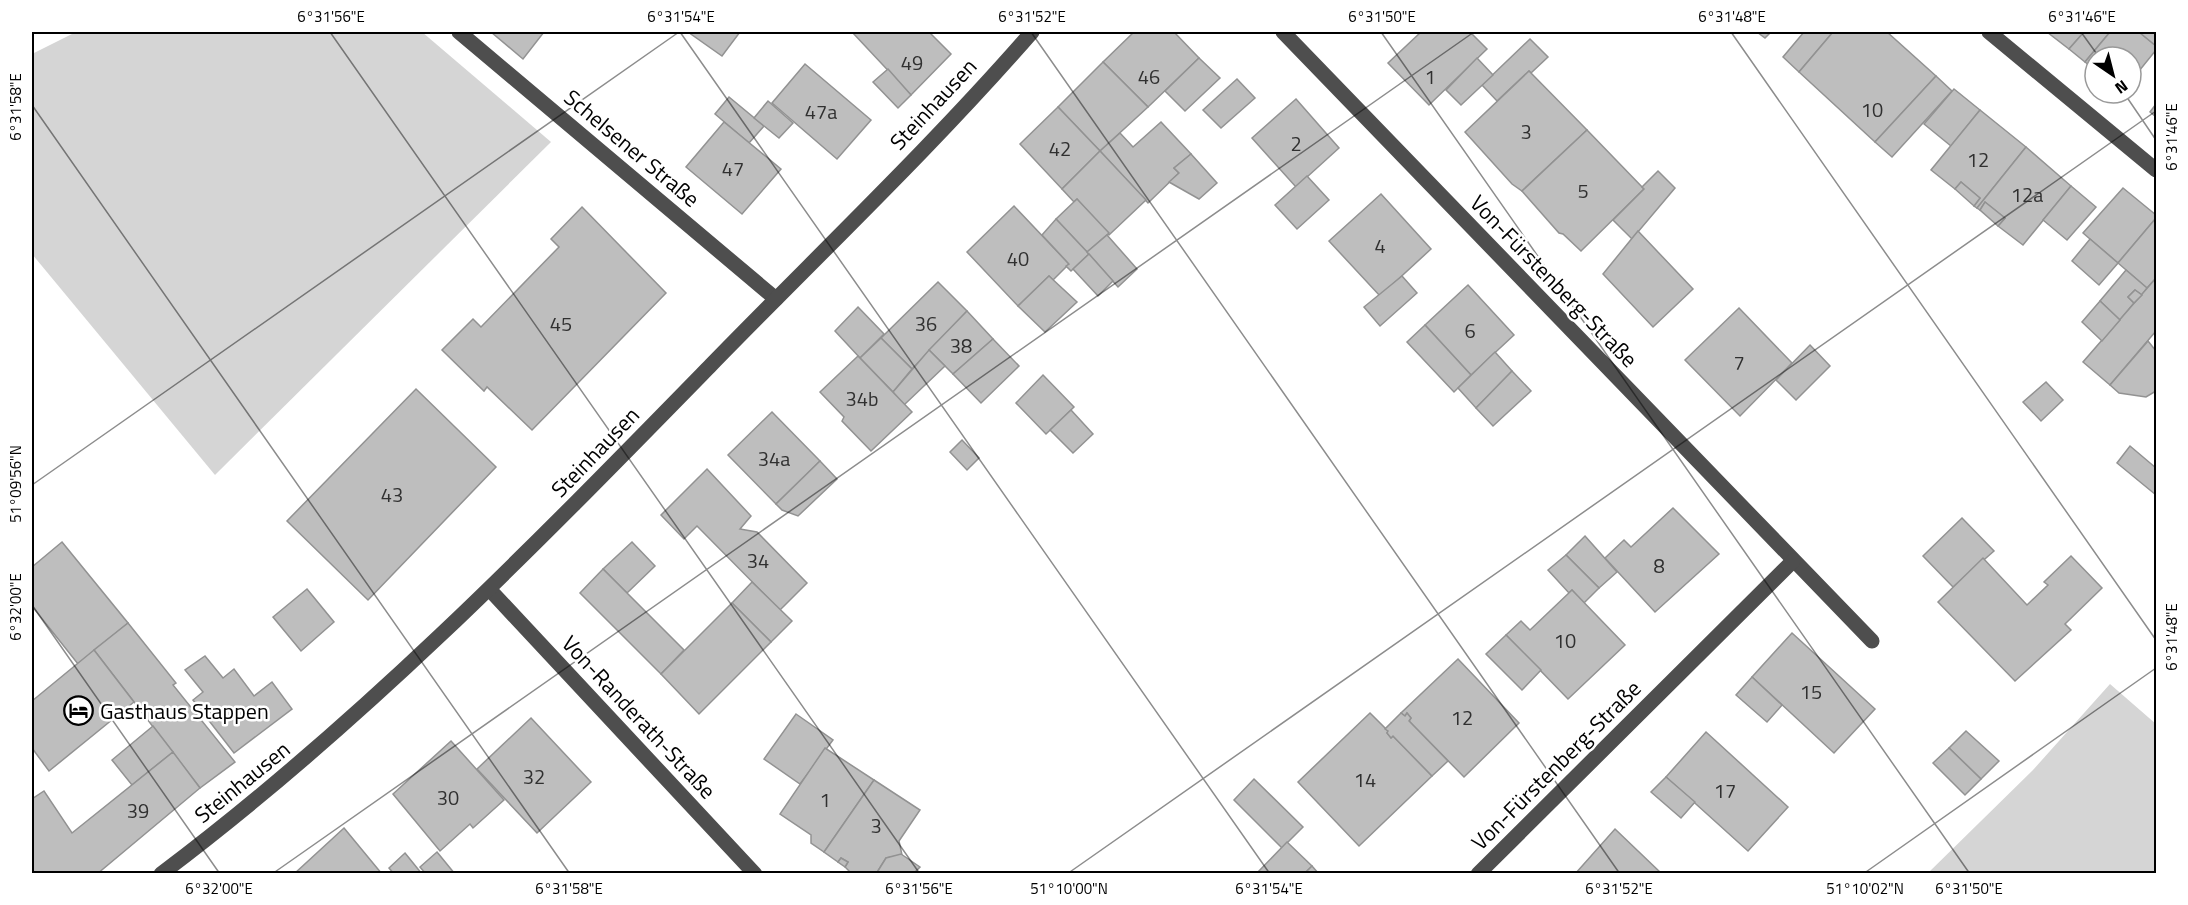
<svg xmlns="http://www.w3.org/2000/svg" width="2188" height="905" viewBox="0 0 2188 905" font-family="'Titillium Web',sans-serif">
	<rect width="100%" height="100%" fill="#fff"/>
	<g fill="#d5d5d5">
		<polygon points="76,32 422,32 551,142 215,475 32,254 32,54"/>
		<polygon points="2110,684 2156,724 2156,873 1928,873 2033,770"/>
	</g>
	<g fill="#bebebe" stroke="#929292" stroke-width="1.5">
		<polygon points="491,32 544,32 523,59"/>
		<polygon points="688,32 740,32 722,56"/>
		<polygon points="852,32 929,32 951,54 911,95"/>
		<polygon points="1134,32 1174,32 1199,58 1148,107 1103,62"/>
		<polygon points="1421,32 1470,32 1487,49 1429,105 1388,63"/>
		<polygon points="1757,32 1771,32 1765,38"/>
		<polygon points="1804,32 1833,32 1799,72 1783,57"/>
		<polygon points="1833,32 1887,32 1936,76 1875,142 1799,72"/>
		<polygon points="2047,32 2084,32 2069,49"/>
		<polygon points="2084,32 2110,32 2085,62 2069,49"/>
		<polygon points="2110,32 2139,32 2156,46 2156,50 2131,81 2131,57 2095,57 2095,70 2085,62"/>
		<polygon points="2139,32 2156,32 2156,46"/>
		<polygon points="1530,39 1548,57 1531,73 1529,71 1497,101 1482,85"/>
		<polygon points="1199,58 1220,78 1185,111 1165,91"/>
		<polygon points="1477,58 1493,75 1461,105 1446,90"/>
		<polygon points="1103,62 1148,107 1100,151 1058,107"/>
		<polygon points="805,64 871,120 837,159 772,103"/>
		<polygon points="888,69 911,95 898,108 873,82"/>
		<polygon points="1529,71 1587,130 1522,191 1512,184 1465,132"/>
		<polygon points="1936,76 1952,91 1892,157 1875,142"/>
		<polygon points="1237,79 1255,98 1221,128 1203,110"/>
		<polygon points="1954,89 1980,110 1951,146 1924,124"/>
		<polygon points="729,97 764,126 749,143 715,114"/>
		<polygon points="1296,99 1339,148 1296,187 1252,138"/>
		<polygon points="768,101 793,123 779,138 754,118"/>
		<polygon points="2156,104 2156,117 2150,112"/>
		<polygon points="1058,107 1100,151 1062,189 1020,144"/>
		<polygon points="1980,110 2026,147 1977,208 1974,206 1980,198 1961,182 1955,189 1931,170"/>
		<polygon points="724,122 781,169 742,214 686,167"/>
		<polygon points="1161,122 1191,154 1174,168 1179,173 1148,203 1100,151 1120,133 1133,147"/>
		<polygon points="1587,130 1644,189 1581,251 1563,234 1559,233 1522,191"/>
		<polygon points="2026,147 2071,186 2023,245 1998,226 2005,218 1985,202 1980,210 1977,208"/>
		<polygon points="1100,151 1146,200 1109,235 1077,199 1074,202 1062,189"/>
		<polygon points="1191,154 1217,183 1199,199 1169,182 1179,173 1174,168"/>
		<polygon points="1658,171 1675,188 1632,239 1613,220 1644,189 1642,187"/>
		<polygon points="1307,176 1329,200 1297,229 1275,205"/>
		<polygon points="1961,182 1980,198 1974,206 1955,189"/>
		<polygon points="2071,186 2096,207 2067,240 2043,220"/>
		<polygon points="2123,188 2156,215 2156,218 2118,263 2083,233"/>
		<polygon points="1381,194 1431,249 1380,296 1329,241"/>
		<polygon points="1077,199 1109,233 1087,252 1056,219"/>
		<polygon points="1985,202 2005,218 1998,226 1980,210"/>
		<polygon points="1014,206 1069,264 1053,280 1049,276 1018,306 967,252"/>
		<polygon points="582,207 666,293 532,430 487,387 484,391 442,350 473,319 481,327 559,247 551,239"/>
		<polygon points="2156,218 2156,278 2147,288 2118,263"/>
		<polygon points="1056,219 1089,254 1071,271 1066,266 1069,264 1042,235"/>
		<polygon points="1638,231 1693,289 1653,327 1603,274"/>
		<polygon points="1107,235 1137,269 1118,287 1087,252"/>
		<polygon points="2090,239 2118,263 2099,285 2072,261"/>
		<polygon points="1089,254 1113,281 1098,296 1073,269"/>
		<polygon points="2126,270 2147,288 2142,295 2135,290 2128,297 2134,303 2120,320 2100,301"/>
		<polygon points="1049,276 1077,302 1045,332 1018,306"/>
		<polygon points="1402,276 1417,293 1380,326 1364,307"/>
		<polygon points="2156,278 2156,331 2110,385 2083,362"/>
		<polygon points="938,282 967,311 912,369 881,338"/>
		<polygon points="1468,285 1514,335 1471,375 1425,325"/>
		<polygon points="2135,290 2142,295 2134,303 2128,297"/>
		<polygon points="2100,301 2120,320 2102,341 2082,322"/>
		<polygon points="858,307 884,334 860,358 835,331"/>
		<polygon points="1739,308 1792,363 1740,416 1685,360"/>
		<polygon points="967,311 993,339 953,374 929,350"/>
		<polygon points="1425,325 1471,375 1454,392 1407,342"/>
		<polygon points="881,338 912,369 893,392 860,358"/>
		<polygon points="993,339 1019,366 981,403 953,374"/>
		<polygon points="2148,341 2156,351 2156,391 2146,397 2119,393 2110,385"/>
		<polygon points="1810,345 1830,366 1796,400 1776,380"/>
		<polygon points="929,350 945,366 904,405 893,392"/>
		<polygon points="1495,352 1512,371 1476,408 1458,388"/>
		<polygon points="858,356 912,412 871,451 842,421 844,417 820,392"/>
		<polygon points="1512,371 1531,391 1493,426 1476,408"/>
		<polygon points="1043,375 1074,407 1046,434 1016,403"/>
		<polygon points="2046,382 2063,400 2041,421 2023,402"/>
		<polygon points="416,389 496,467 368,600 287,521"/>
		<polygon points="1071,410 1093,434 1073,453 1050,430"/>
		<polygon points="772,412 820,461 776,504 728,455"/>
		<polygon points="962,440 979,458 967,470 950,452"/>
		<polygon points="2130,446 2156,468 2156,495 2117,463"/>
		<polygon points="820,461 837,479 798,516 782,510 776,504"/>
		<polygon points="707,469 751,516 740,529 757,532 807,583 780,610 697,526 684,539 661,515"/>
		<polygon points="1673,508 1719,554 1655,612 1605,558 1624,540 1631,547"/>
		<polygon points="1962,518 1994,551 1953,587 1923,556"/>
		<polygon points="1585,536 1617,572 1599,588 1566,555"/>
		<polygon points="62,542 128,623 78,664 32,606 32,567"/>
		<polygon points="632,542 655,566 627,593 603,569"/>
		<polygon points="1566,555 1599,588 1584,603 1572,590 1569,593 1548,570"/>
		<polygon points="2071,556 2102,588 2065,624 2071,630 2015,681 1938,602 1983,558 2027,605 2048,585 2044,582"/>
		<polygon points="603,569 684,650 661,674 580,593"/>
		<polygon points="752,582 792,621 771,642 732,603"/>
		<polygon points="307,589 334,622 301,651 273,617"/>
		<polygon points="1572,590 1625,645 1568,699 1506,635 1521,621 1530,630"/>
		<polygon points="732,603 771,642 699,714 661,674"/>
		<polygon points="128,623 176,683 173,685 235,762 200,788 94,650"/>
		<polygon points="1792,633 1875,709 1834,753 1752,677"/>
		<polygon points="1506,635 1541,670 1522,690 1486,654"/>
		<polygon points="94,650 134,702 49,771 32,748 32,701"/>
		<polygon points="205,656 223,678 234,669 254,696 272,682 292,709 234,753 193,700 203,692 185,670"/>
		<polygon points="1458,659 1519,723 1464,777 1409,721 1411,718 1407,713 1405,716 1401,713"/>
		<polygon points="1752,677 1782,705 1767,722 1736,695"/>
		<polygon points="1370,713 1388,731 1387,733 1391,738 1393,736 1432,776 1359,846 1298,782"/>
		<polygon points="1401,713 1405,716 1407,713 1411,718 1409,721 1448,761 1432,776 1393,736 1391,738 1387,733 1388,731 1385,729"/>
		<polygon points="796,714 833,740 800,784 764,759"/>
		<polygon points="531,718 591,782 537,833 477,769"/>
		<polygon points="153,726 173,752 132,785 112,760"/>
		<polygon points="1966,731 1999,761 1981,779 1949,748"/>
		<polygon points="1706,732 1788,807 1748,851 1666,777"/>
		<polygon points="451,741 504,800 473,828 470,824 440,851 393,794"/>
		<polygon points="825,748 874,780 824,852 811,843 811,835 780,814"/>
		<polygon points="1949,748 1981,779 1965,795 1933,763"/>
		<polygon points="173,752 200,788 97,874 35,874 32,869 32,799 44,791 72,833"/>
		<polygon points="1666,777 1695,802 1681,818 1651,792"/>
		<polygon points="1254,779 1303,827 1282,848 1234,800"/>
		<polygon points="874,780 920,810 899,841 902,855 886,858 876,874 852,874 845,867 848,862 841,858 838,862 824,852"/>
		<polygon points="344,828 382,874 294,874"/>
		<polygon points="1615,829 1662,874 1575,874"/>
		<polygon points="1287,842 1312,866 1304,874 1256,874"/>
		<polygon points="437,852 455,874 426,874 420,867"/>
		<polygon points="405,853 422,874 394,874 389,868"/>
		<polygon points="901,854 920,867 913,874 876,874 886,858"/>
		<polygon points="841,858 848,862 845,867 838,862"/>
		<polygon points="1312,866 1319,874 1304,874"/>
	</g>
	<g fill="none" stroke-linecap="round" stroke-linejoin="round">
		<g stroke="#4e4e4e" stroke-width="15">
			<polyline points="459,32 776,299"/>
			<polyline points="1283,32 1872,641"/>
			<polyline points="1989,32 2156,170"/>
			<polyline points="490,590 755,874"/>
			<path d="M161,874C362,723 536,544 711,365C818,255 931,148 1032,32"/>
			<polyline points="1478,874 1793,561"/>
		</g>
	</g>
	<path fill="none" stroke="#000" stroke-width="1.5" stroke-opacity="0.45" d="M330,32L920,874M680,32L1270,874M1031,32L1620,874M1381,32L1970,874M1731,32L2156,640M2081,32L2099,57M2124,93L2156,140M32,105L570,874M32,485L679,32M32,605L220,874M272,874L1474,32M1067,874L2156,111M1863,874L2156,668"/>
	<defs>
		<symbol id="hotel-ring" viewBox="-11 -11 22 22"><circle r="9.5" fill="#fff" stroke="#000" stroke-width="1.5"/><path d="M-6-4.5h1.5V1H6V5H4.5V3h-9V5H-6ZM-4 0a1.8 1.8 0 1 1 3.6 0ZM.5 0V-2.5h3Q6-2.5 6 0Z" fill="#000"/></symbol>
	</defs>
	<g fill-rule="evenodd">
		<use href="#hotel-ring" x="62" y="694" width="33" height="33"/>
	</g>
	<g text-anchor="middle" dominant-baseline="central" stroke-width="5" stroke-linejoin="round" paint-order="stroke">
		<g font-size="20" fill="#303030">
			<text x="912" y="62">49</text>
			<text x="1149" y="76">46</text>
			<text x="1430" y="76">1</text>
			<text x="1872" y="109">10</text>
			<text x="821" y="111">47a</text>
			<text x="1526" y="131">3</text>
			<text x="1296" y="143">2</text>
			<text x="1060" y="148">42</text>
			<text x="1978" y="159">12</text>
			<text x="733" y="168">47</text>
			<text x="1583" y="190">5</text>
			<text x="2027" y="194">12a</text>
			<text x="1380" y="245">4</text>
			<text x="1018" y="258">40</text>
			<text x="561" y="323">45</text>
			<text x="926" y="323">36</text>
			<text x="1470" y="330">6</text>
			<text x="961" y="345">38</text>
			<text x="1739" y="362">7</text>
			<text x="862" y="398">34b</text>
			<text x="774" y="458">34a</text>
			<text x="392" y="494">43</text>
			<text x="758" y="560">34</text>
			<text x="1659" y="565">8</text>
			<text x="1565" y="640">10</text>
			<text x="1811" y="691">15</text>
			<text x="1462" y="717">12</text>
			<text x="534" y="776">32</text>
			<text x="1365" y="779">14</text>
			<text x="1725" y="790">17</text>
			<text x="448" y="797">30</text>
			<text x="825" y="799">1</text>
			<text x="138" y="810">39</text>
			<text x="876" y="825">3</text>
		</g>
		<g font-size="22" fill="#000" stroke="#fff">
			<text transform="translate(933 104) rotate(-47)">Steinhausen</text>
			<text transform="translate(632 148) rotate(40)">Schelsener Straße</text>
			<text transform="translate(1554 281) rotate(46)">Von-Fürstenberg-Straße</text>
			<text transform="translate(595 452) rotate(-46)">Steinhausen</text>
			<text transform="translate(639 717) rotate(47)">Von-Randerath-Straße</text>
			<text transform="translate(1556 765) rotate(-45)">Von-Fürstenberg-Straße</text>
			<text transform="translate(242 782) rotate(-39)">Steinhausen</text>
		</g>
		<g font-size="22" fill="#000" stroke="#fff" text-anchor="start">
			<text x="100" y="711">Gasthaus Stappen</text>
		</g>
	</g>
	<rect width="2188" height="905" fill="none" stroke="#ffffff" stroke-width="66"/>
	<g transform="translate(2113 75) rotate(145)"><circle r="28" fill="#ffffff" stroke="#999999" stroke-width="1.5"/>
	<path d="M0-4.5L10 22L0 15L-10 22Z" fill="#000000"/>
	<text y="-9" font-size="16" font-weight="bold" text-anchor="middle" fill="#000000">N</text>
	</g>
	<rect x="33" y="33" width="2122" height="839" fill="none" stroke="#000" stroke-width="2"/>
	<g font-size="15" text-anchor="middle" fill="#000">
		<text x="331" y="22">6°31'56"E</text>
		<text x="681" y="22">6°31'54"E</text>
		<text x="1032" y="22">6°31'52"E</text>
		<text x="1382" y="22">6°31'50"E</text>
		<text x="1732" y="22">6°31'48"E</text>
		<text x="2082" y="22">6°31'46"E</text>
		<text transform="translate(16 107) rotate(-90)" y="5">6°31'58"E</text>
		<text transform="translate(2172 137) rotate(-90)" y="5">6°31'46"E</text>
		<text transform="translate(16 484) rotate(-90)" y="5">51°09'56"N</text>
		<text transform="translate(16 607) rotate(-90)" y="5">6°32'00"E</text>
		<text transform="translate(2172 637) rotate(-90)" y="5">6°31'48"E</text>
		<text x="219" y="894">6°32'00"E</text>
		<text x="569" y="894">6°31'58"E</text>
		<text x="919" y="894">6°31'56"E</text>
		<text x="1069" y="894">51°10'00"N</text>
		<text x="1269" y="894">6°31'54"E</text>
		<text x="1619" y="894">6°31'52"E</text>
		<text x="1865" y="894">51°10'02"N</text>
		<text x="1969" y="894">6°31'50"E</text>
	</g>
</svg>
